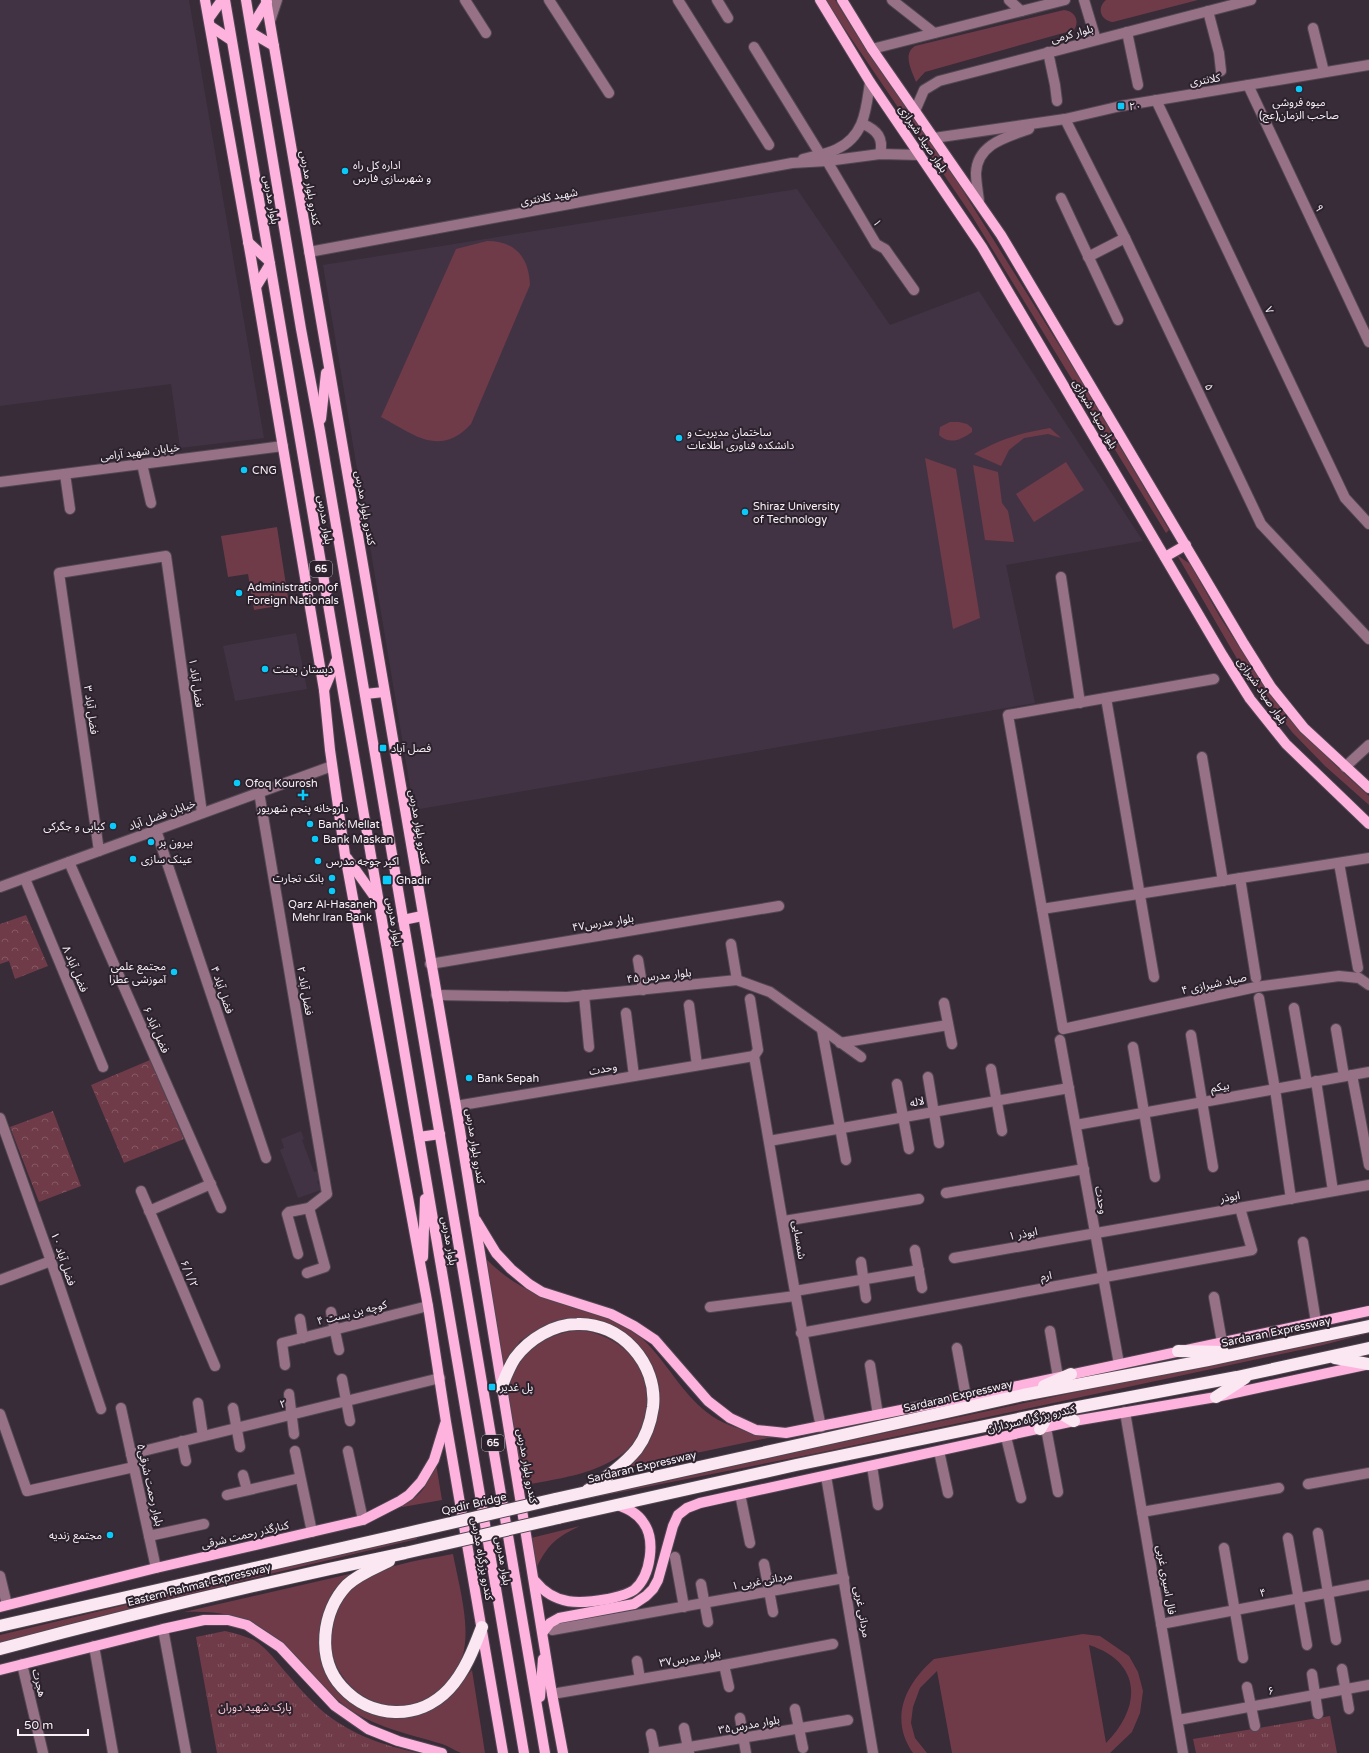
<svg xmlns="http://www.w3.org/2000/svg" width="1369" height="1753" viewBox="0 0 1369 1753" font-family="'Varela Round','Noto Sans Arabic',sans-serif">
	<defs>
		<pattern id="forest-crowns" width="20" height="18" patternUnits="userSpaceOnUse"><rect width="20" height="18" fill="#6f3b48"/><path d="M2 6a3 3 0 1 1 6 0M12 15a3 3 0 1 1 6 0" fill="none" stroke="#845863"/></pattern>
		<pattern id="park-tufts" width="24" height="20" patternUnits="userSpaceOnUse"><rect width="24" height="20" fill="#6f3b48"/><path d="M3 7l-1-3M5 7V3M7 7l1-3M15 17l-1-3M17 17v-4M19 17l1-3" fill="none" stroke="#845863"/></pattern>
	</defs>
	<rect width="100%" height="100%" fill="#372c37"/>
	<g fill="#423344">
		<polygon points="0,0 189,0 264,438 180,448 171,384 0,406"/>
		<polygon points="797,189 890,325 979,291 1143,541 1006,565 1035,703 414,810 323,265"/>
		<polygon points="296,633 307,689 235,701 223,646"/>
		<polygon points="301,1131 304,1139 302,1140 314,1172 317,1171 320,1180 317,1181 321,1190 298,1198 280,1150 284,1148 281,1139"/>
	</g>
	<g fill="#6f3b48" fill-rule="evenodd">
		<polygon points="825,0 835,0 856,34 955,178 1079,377 1169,530 1166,533 972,216"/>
		<path d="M1106,0H1198L1113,22C1101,21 1096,8 1106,0Z"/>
		<path d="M1064,10C1075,11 1080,21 1074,30L925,72L916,82C912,71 902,54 915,46Z"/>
		<path d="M487,241C515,241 529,257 530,285L471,424C440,458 413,434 381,417L456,249Z"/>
		<path d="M950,422H959L967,424L972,428V432C961,440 949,445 939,435L940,427Z"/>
		<path d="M1050,428L1061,438L1048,434L1024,438L1009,450L1001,466L974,454C1000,439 1020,433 1050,428Z"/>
		<polygon points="925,458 956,469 980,618 953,629"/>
		<polygon points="1066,462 1084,490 1034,522 1016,494"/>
		<polygon points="973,465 998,472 1002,503 1008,511 1014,542 985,540"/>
		<polygon points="277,527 289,604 254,610 248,574 228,577 221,536"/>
		<polygon points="1177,555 1190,564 1220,617 1268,692 1300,729 1334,764 1369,796 1369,805 1325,766 1292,732 1240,664"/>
		<path d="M484,1257C500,1273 518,1287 541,1295C570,1307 604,1312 631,1330C648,1341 660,1358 672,1374C704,1418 724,1429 777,1436L620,1469L651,1435L656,1423L659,1387L654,1369L648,1358L641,1348L627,1336L558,1322L544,1326L520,1341L502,1368Z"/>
		<path d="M1369,1329V1333L1323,1345L983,1418L813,1454L555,1505C826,1443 1098,1389 1369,1329Z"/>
		<path d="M580,1330C626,1336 661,1376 643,1423C639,1434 634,1444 626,1451C598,1475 555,1479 520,1486C517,1467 514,1447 511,1428C509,1420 506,1410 507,1401C509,1360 541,1333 580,1330Z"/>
		<path d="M436,1464L442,1500L397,1508C422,1496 425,1489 436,1464Z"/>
		<path d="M580,1526C557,1537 548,1544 537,1567L531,1538Z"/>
		<polygon points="416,1535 417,1539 245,1580 0,1643 0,1635"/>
		<path d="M453,1554C458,1581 470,1623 464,1650C461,1665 453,1678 441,1688C435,1694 427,1700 419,1703C371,1719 322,1675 332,1626C337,1608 345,1593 361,1582C387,1563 422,1560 453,1554Z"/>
		<path d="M354,1573L345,1579L334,1590L328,1601L322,1618L319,1642L322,1662L352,1703L368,1712L382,1717L400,1718L412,1716L455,1690L472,1670L485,1753C478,1753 468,1753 461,1753C455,1751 449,1746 442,1744C409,1734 372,1727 344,1705C325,1691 311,1673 295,1656C261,1620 233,1610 184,1612Z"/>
		<path d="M1083,1634L1100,1636L1129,1656L1138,1672L1143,1691L1140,1713L1132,1732L1110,1753H952L937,1671L920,1688L913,1707L911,1723L915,1738L927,1753H913C889,1719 905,1684 934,1659ZM1089,1645C1142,1662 1142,1707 1106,1743Z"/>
	</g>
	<g fill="url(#forest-crowns)">
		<polygon points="26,915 48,966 15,979 9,961 0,964 0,924"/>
		<polygon points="150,1060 184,1139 124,1163 91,1085"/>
		<polygon points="53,1111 81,1186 39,1202 10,1127"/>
	</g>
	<g fill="url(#park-tufts)">
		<path d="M225,1631C235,1633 244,1636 254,1640C265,1647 274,1658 282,1668C296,1684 310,1701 326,1714C355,1736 383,1745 418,1753H217L196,1637Z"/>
		<polygon points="1330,1716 1337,1753 1196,1753 1193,1739"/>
	</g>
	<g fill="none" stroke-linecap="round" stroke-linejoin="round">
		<defs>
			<g id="minor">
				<polyline points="465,0 486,33"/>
				<polyline points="549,0 609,93"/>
				<polyline points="678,0 769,145"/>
				<polyline points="717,0 728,18"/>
				<polyline points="892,0 934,33"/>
				<polyline points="1009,0 1021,11"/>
				<polyline points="1084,0 1096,40"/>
				<polyline points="1208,11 1219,53 1221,71"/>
				<polyline points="270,21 277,0"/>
				<polyline points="1313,28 1324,72"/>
				<polyline points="1127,32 1138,85"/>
				<polyline points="754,47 820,154"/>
				<polyline points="872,49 1065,0"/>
				<polyline points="1048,52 1055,85 1057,101"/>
				<polyline points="1248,85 1369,342"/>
				<polyline points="1156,100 1345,498 1369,524"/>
				<polyline points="915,111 924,90 939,81 1251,0"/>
				<polyline points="1065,119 1125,238 1261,524 1369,639"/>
				<path d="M863,124C877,130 884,138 880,154"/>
				<polyline points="934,138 1065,119 1121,106 1369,65"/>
				<path d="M803,159C814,156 827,154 837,149C865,136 866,109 870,82"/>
				<polyline points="827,161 876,244 885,249 914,290"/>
				<polyline points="1061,198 1118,320"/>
				<path d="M979,201C978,192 976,182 976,173C977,144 1007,137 1029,129"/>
				<polyline points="309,252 792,163 827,161 880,154 920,155"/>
				<polyline points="1088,257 1125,238"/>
				<polyline points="142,464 151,503"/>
				<polyline points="65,474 70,509"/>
				<polyline points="0,482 283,446"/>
				<polyline points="1061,577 1080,703"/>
				<polyline points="1214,679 1008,715 1063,1029 1256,987 1339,976 1359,978 1369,985"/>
				<polyline points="1106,698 1154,977"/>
				<polyline points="1202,757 1223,881"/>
				<polyline points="1345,767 1369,745"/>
				<polyline points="259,792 327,1194 309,1208 289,1212 287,1214 298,1254"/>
				<polyline points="156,830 266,1158"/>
				<polyline points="99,851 59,573 166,556 202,813"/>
				<polyline points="69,862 221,1208"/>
				<polyline points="1339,863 1358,968"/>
				<polyline points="1240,878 1256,978"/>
				<polyline points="25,879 103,1067"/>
				<polyline points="0,887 332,766"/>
				<polyline points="1042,909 1369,858"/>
				<polyline points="731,944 737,980"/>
				<polyline points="638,960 643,990"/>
				<polyline points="430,964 779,906"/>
				<polyline points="436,995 567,997 737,980 770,992 861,1057"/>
				<polyline points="584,995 589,1047"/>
				<polyline points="1259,998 1275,1089 1291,1199"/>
				<polyline points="750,999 758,1050 754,1056"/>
				<polyline points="944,1003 952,1044"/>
				<polyline points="689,1005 697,1065"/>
				<polyline points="1294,1008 1307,1083"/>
				<polyline points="626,1013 634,1076"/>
				<polyline points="1336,1029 1344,1076"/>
				<polyline points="822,1030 846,1160"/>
				<polyline points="1191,1035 1213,1167"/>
				<polyline points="1060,1040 1119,1364"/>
				<polyline points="840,1043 948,1025"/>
				<polyline points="1133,1047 1155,1177"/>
				<path d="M754,1056C776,1180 795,1304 821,1427"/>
				<polyline points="991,1069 1002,1131"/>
				<polyline points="1352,1075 1369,1165"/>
				<polyline points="928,1077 939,1143"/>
				<polyline points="1316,1081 1333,1191"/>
				<polyline points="897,1084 909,1149"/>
				<polyline points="456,1106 754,1056"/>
				<polyline points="0,1118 51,1261 101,1409"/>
				<polyline points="1076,1125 1369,1072"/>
				<polyline points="769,1141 1069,1088"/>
				<polyline points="141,1191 215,1366"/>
				<polyline points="946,1193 1084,1169"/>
				<polyline points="149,1211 211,1184"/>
				<polyline points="784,1221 919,1199"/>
				<polyline points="1303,1242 1316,1322"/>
				<polyline points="915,1250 922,1288"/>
				<polyline points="954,1258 1369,1185"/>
				<polyline points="861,1262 866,1298"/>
				<polyline points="307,1273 325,1267 309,1208"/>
				<polyline points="0,1280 51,1261"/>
				<polyline points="795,1291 919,1270"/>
				<polyline points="1214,1297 1222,1342"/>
				<polyline points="710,1307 795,1296"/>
				<polyline points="331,1312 339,1350"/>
				<polyline points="300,1319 303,1338"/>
				<polyline points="1050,1331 1058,1377"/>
				<polyline points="801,1333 1252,1250 1240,1208"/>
				<polyline points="957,1348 966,1397"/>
				<polyline points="285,1365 282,1343 428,1306"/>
				<polyline points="870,1365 878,1415"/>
				<polyline points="342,1379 350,1421"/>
				<polyline points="289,1394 294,1434"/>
				<polyline points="198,1403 203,1436"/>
				<polyline points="121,1408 156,1568"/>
				<polyline points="233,1408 240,1447"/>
				<polyline points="1125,1412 1183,1753"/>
				<polyline points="0,1414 27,1491 134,1467"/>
				<polyline points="1046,1428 1058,1492"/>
				<polyline points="1006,1437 1021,1498"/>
				<polyline points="182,1441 186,1461"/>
				<polyline points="295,1451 312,1532"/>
				<polyline points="348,1451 363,1520"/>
				<polyline points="939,1451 948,1493"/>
				<polyline points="131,1454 440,1378"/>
				<polyline points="872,1466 878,1505"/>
				<polyline points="243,1475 247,1490"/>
				<polyline points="826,1476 873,1753"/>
				<polyline points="1308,1484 1369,1473"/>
				<polyline points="740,1494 750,1543"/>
				<polyline points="227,1495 300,1478"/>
				<polyline points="1142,1512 1279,1488"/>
				<polyline points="1318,1533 1336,1640"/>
				<polyline points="149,1536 204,1524"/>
				<polyline points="1288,1538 1307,1645"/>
				<polyline points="1224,1548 1243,1658"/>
				<polyline points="675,1557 684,1607"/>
				<polyline points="764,1564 773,1612"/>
				<polyline points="0,1576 7,1605"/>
				<polyline points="701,1584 708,1622"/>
				<polyline points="1161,1624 1369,1585"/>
				<polyline points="163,1629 186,1753"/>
				<polyline points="552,1630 844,1578"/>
				<polyline points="94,1646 113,1753"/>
				<polyline points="637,1661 640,1679"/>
				<polyline points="22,1664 43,1753"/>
				<polyline points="724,1665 729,1687"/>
				<polyline points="1342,1669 1349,1709"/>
				<polyline points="1312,1674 1318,1714"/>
				<polyline points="1247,1687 1255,1726"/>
				<polyline points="552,1694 724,1665 833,1644"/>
				<polyline points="795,1709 803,1748"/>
				<polyline points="740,1718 746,1753"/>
				<polyline points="1178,1720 1369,1685"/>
				<polyline points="684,1728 689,1753"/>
				<polyline points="651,1734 655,1753"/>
				<polyline points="654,1753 848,1720"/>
			</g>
			<g id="major">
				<polyline points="205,0 251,258 324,690 330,750 345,855 428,1306 446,1422 503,1753"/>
				<polyline points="225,0 524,1753"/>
				<polyline points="246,0 301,329 320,431 545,1753"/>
				<polyline points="266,0 456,1106 552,1694 563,1753"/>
				<polyline points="820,0 870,82 982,247 1223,656 1250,699 1286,744 1369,824"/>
				<polyline points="842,0 872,49 1001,235 1244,644 1271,687 1304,728 1369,788"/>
				<polyline points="209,18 222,0"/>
				<polyline points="210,26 231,40"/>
				<polyline points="251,28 267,2"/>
				<polyline points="252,33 274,46"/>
				<polyline points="248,242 269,261"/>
				<polyline points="256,287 270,264"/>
				<polyline points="321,419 326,373"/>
				<polyline points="1165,557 1186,545"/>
				<polyline points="324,690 336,661"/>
				<polyline points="365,694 384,692"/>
				<polyline points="347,858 377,900"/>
				<polyline points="403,920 422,916"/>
				<polyline points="419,1137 440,1134"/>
				<polyline points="476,1220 496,1253 511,1269 529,1284 542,1292 611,1314 634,1326 655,1340 708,1401 730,1418 756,1430 786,1433 966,1397 1369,1311"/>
				<polyline points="423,1257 425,1199"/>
				<path d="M535,1581C555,1606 580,1604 608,1599C616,1597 627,1595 634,1590C651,1576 656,1539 643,1522C637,1513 628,1509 618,1505"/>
				<polyline points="0,1607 156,1568 363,1520 400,1501 409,1495 421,1482 434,1460 445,1424"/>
				<polyline points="543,1632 550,1623 559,1618 634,1604 646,1596 653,1589 658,1580 673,1526 678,1515 687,1508 700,1503 1074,1421 1216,1397 1365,1365"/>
				<polyline points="0,1670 163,1629 204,1620 228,1620 247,1625 280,1647 335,1706 368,1729 398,1741 442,1753"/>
				<polyline points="540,1697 543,1659"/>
			</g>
			<g id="highway">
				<polyline points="1178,1351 1223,1352"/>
				<polyline points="1335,1358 1369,1364"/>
				<polyline points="1044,1386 1071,1374"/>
				<path d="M501,1388C505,1378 509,1367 515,1358C529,1339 554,1324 577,1324C621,1322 658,1364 653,1407C651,1421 646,1437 637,1449C624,1465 605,1478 588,1490"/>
				<polyline points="1216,1397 1245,1378"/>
				<polyline points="1057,1411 1074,1421"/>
				<polyline points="1040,1429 1049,1413"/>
				<polyline points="555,1499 1023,1395 1208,1360 1369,1326"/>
				<polyline points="558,1518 796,1465 1057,1411 1237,1377 1369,1348"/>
				<path d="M389,1561C375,1568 359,1574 347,1585C322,1611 316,1659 342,1687C371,1719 419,1721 449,1689C465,1672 474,1648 482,1627"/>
				<polyline points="0,1626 399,1535"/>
				<path d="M0,1649C134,1613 269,1581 405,1553"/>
			</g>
		</defs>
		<use href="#minor" stroke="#524752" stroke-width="12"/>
		<use href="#major" stroke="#524752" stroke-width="12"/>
		<use href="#highway" stroke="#524752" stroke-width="14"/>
		<use href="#minor" stroke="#977287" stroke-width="10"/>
		<use href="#major" stroke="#feb3de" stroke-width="10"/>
		<use href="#highway" stroke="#fae7f1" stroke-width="12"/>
		<defs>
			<g id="highway-bridge">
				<polyline points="399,1535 555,1499"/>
				<polyline points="405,1553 558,1518"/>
			</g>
		</defs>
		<use href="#highway-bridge" stroke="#524752" stroke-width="14" stroke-linecap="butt"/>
		<use href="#highway-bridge" stroke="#fae7f1" stroke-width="12"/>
	</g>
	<g fill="#0acafa" stroke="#2c222d" stroke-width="1.5">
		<circle cx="1299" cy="89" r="4"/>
		<rect x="1117" y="102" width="8" height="8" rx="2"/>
		<circle cx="345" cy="171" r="4"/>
		<circle cx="679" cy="438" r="4"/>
		<circle cx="244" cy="470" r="4"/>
		<circle cx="745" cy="512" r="4"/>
		<circle cx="239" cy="593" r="4"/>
		<circle cx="265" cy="669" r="4"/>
		<rect x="379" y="744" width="8" height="8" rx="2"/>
		<circle cx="237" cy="783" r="4"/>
		<path d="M301 789h4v4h4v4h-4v4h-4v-4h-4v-4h4z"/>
		<circle cx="310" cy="824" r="4"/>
		<circle cx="113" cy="826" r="4"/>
		<circle cx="315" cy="839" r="4"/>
		<circle cx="151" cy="842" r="4"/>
		<circle cx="133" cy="859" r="4"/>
		<circle cx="318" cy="861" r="4"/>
		<circle cx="332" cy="878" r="4"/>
		<rect x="382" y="875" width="10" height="10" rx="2"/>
		<circle cx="332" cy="891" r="4"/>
		<circle cx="174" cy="972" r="4"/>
		<circle cx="469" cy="1078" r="4"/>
		<rect x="488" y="1383" width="8" height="8" rx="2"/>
		<circle cx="110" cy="1535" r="4"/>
	</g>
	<g text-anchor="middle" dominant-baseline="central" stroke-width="4" stroke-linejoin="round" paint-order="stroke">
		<g fill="#2c222d" stroke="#bab2ba" stroke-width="1">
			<rect x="310" y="561" width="22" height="16" rx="3"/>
			<rect x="482" y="1435" width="22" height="16" rx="3"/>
		</g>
		<g font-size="10" font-weight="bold" fill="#f7f0f7">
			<text x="321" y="569">65</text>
			<text x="493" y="1443">65</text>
		</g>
		<g font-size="11" fill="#f7f0f7" stroke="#2c222d">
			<text transform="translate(1072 34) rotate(-15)">بلوار کرمی</text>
			<text transform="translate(1205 80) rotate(-9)">کلانتری</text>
			<text transform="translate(923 139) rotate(56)">بلوار صیاد شیرازی</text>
			<text transform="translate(310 188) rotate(80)">کندرو بلوار مدرس</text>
			<text transform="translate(549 197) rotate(-10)">شهید کلانتری</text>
			<text transform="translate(271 200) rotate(80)">بلوار مدرس</text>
			<text transform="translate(1319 208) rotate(65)">۹</text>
			<text transform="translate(877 223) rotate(59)">۱</text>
			<text transform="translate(1269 310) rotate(65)">۷</text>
			<text transform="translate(1209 387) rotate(65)">۵</text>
			<text transform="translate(1095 414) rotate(60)">بلوار صیاد شیرازی</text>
			<text transform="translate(140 452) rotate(-7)">خیابان شهید آرامی</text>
			<text transform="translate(365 508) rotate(80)">کندرو بلوار مدرس</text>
			<text transform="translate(325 520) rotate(81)">بلوار مدرس</text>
			<text transform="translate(196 683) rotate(82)">فضل آباد ۱</text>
			<text transform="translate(1262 691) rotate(55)">بلوار صیاد شیرازی</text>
			<text transform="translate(91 710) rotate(82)">فضل آباد ۳</text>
			<text transform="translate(162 815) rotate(-20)">خیابان فضل آباد</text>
			<text transform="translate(419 827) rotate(80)">کندرو بلوار مدرس</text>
			<text transform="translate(394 922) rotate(80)">بلوار مدرس</text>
			<text transform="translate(603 923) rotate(-9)">بلوار مدرس۴۷</text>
			<text transform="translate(75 969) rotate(67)">فضل آباد ۸</text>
			<text transform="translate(659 976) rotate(-6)">۴۵ بلوار مدرس</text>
			<text transform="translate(1214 984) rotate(-12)">صیاد شیرازی ۴</text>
			<text transform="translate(222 990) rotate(71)">فضل آباد ۴</text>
			<text transform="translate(305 991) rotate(80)">فضل آباد ۲</text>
			<text transform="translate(156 1030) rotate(66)">فضل آباد ۶</text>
			<text transform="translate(603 1069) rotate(-10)">وحدت</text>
			<text transform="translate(1220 1087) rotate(-10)">بیکم</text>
			<text transform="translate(917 1102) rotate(-10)">لاله</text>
			<text transform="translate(475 1146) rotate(81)">کندرو بلوار مدرس</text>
			<text transform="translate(1230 1197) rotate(-10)">ابوذر</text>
			<text transform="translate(1101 1200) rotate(80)">وحدت</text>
			<text transform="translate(1023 1234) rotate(-10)">ابوذر ۱</text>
			<text transform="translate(799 1240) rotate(81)">شمسایی</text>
			<text transform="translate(449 1241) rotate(80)">بلوار مدرس</text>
			<text transform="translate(63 1259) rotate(71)">فضل آباد ۱۰</text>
			<text transform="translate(189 1274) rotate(67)">۶/۱/۲</text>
			<text transform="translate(1046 1276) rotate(-10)">ارم</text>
			<text transform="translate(352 1313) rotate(-14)">کوچه بن بست ۴</text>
			<text transform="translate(1276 1332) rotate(-12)">Sardaran Expressway</text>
			<text transform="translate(958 1396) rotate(-13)">Sardaran Expressway</text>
			<text transform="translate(283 1404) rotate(-14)">۲</text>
			<text transform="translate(1031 1419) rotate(-13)">کندرو بزرگراه سرداران</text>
			<text transform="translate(527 1466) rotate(80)">کندرو بلوار مدرس</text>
			<text transform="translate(642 1467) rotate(-13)">Sardaran Expressway</text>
			<text transform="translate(150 1485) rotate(77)">۵بلوار رحمت شرقی</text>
			<text transform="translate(474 1504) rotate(-13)">Qadir Bridge</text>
			<text transform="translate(245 1535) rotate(-13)">کنارگذر رحمت شرقی</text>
			<text transform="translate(482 1559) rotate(80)">کندرو بزرگراه مدرس</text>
			<text transform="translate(503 1561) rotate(80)">بلوار مدرس</text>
			<text transform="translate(1166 1580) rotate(80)">فال اسیری غربی</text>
			<text transform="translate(762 1581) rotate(-10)">مردانی غربی ۱</text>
			<text transform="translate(199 1585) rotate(-14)">Eastern Rahmat Expressway</text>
			<text transform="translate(1263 1593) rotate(-11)">۴</text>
			<text transform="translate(862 1612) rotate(80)">مردانی غربی</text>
			<text transform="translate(690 1658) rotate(-10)">بلوار مدرس۳۷</text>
			<text transform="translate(39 1683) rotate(76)">هجرت</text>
			<text transform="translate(1271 1691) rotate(-10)">۶</text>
			<text transform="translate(749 1725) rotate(-10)">بلوار مدرس۳۵</text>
		</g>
		<g font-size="11" fill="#f7f0f7" stroke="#2c222d" text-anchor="start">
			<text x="1299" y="102" text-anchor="middle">میوه فروشی<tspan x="1299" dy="13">صاحب الزمان(عج)</tspan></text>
			<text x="1129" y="106">۲۰</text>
			<text x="353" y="165">اداره کل راه<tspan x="353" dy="13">و شهرسازی فارس</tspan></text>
			<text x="687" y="432">ساختمان مدیریت و<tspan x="687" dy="13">دانشکده فناوری اطلاعات</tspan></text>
			<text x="252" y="470">CNG</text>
			<text x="753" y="506">Shiraz University<tspan x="753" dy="13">of Technology</tspan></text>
			<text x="247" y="587">Administration of<tspan x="247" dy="13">Foreign Nationals</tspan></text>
			<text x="273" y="669">دبستان بعثت</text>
			<text x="391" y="748">فصل آباد</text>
			<text x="245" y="783">Ofoq Kourosh</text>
			<text x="303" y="808" text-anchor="middle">داروخانه پنجم شهریور</text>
			<text x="318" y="824">Bank Mellat</text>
			<text x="105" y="826" text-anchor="end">کبابی و جگرکی</text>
			<text x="323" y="839">Bank Maskan</text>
			<text x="159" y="842">بیرون بر</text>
			<text x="141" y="859">عینک سازی</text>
			<text x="326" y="861">اکبر جوجه مدرس</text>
			<text x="324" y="878" text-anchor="end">بانک تجارت</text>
			<text x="396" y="880">Ghadir</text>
			<text x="332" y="904" text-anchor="middle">Qarz Al-Hasaneh<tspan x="332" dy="13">Mehr Iran Bank</tspan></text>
			<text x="166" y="966" text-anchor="end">مجتمع علمی<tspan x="166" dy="13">آموزشی عطرا</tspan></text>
			<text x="477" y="1078">Bank Sepah</text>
			<text x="500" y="1387">پل غدیر</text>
			<text x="102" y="1535" text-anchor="end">مجتمع زندیه</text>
		</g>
		<g font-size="11" fill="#fecad5" stroke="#2c222d">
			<text x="255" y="1707">پارک شهید دوران</text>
		</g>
	</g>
	<path d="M18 1729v6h70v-6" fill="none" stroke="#f7f0f7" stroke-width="2"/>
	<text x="24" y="1729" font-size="12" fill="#f7f0f7" stroke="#2c222d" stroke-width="3" paint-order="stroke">50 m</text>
</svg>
